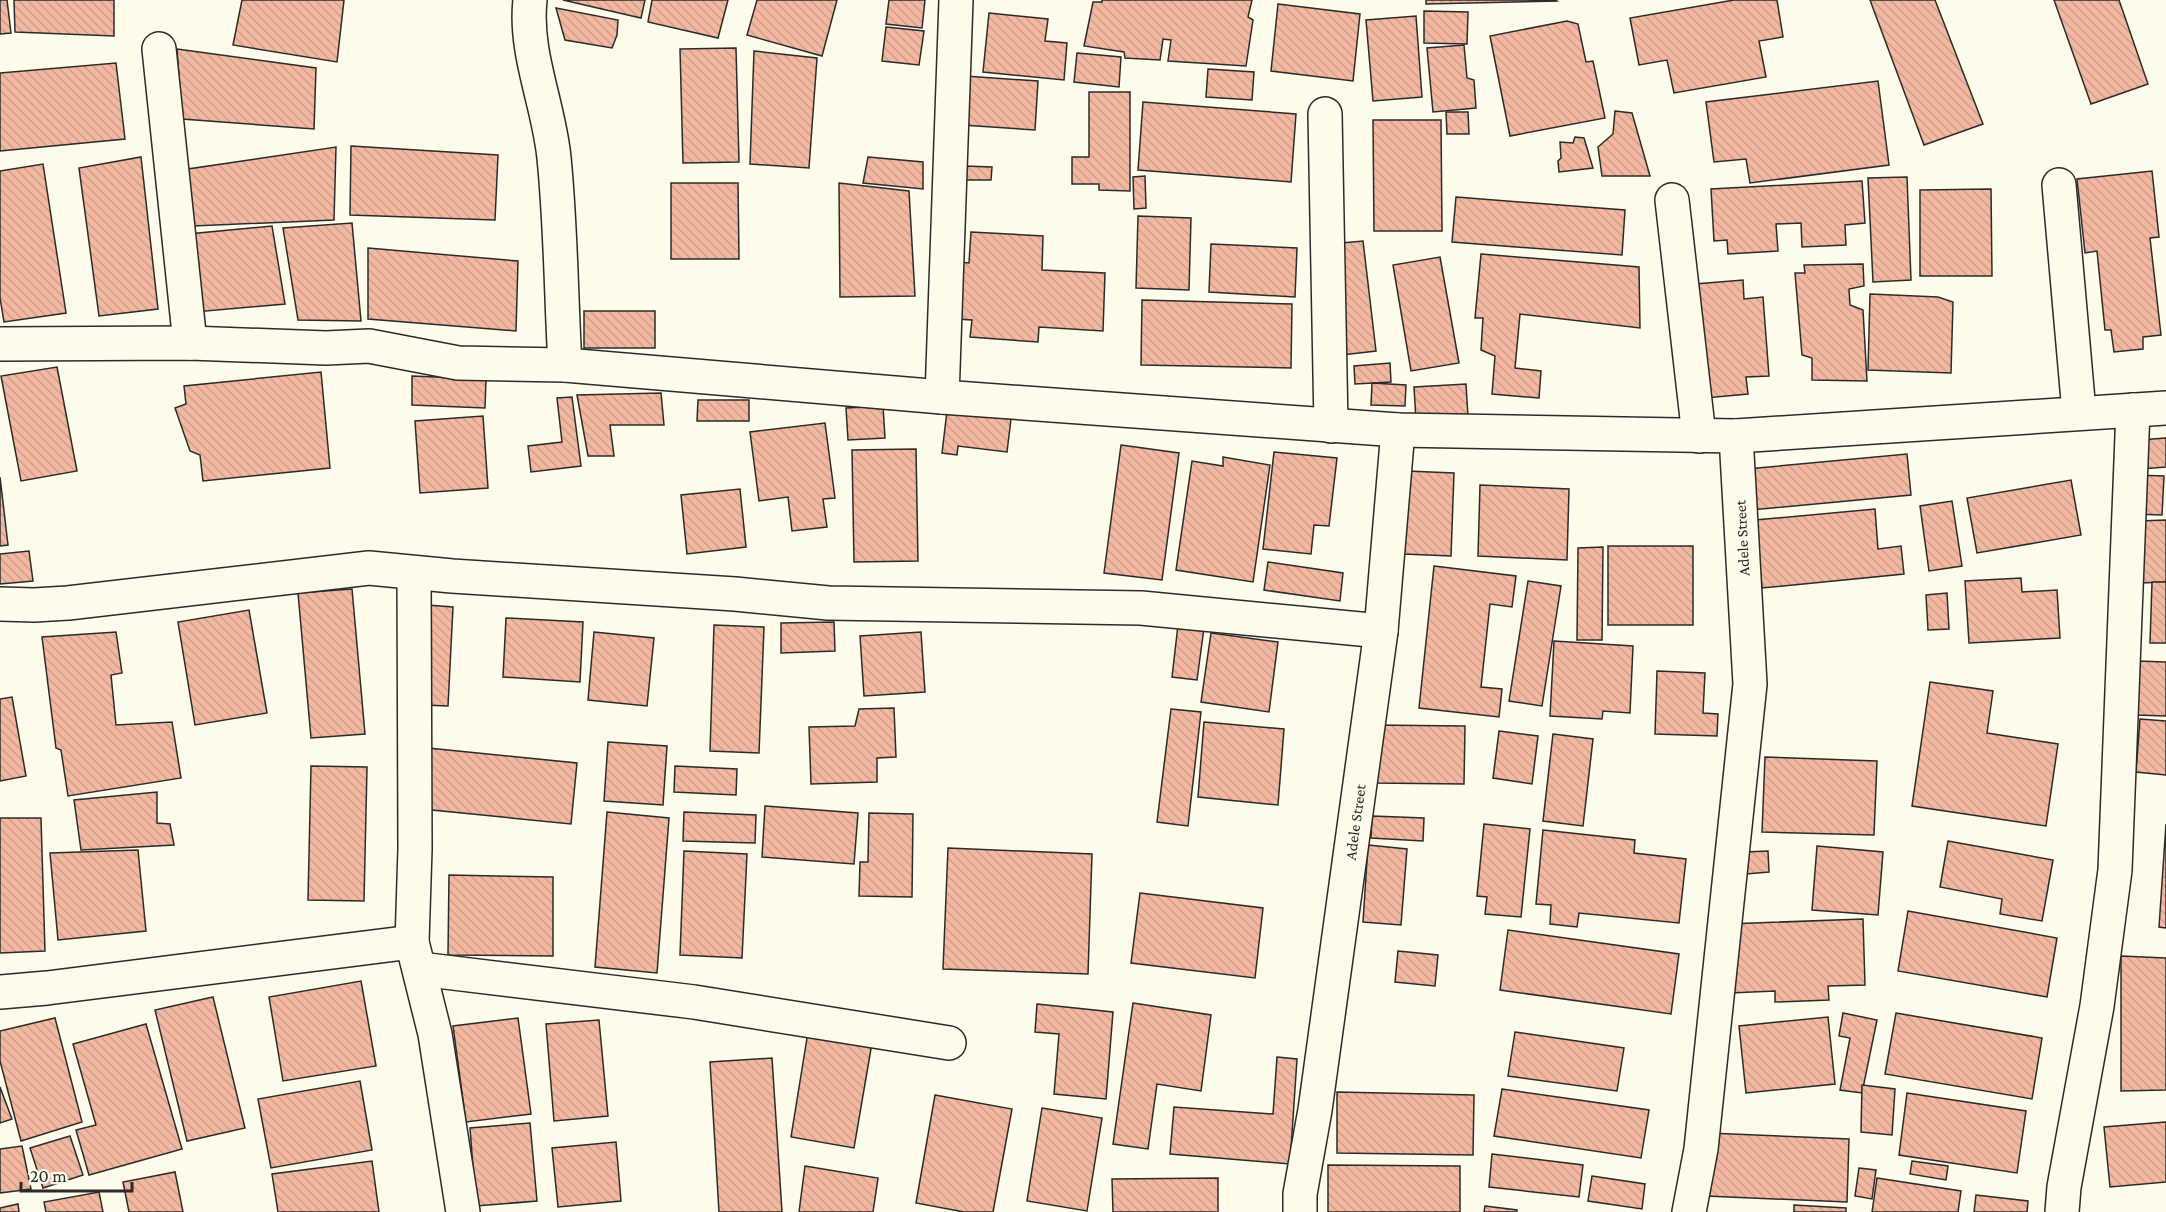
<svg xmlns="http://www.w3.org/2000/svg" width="2166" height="1212" viewBox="0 0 2166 1212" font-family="'Crimson Pro',serif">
	<defs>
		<pattern id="building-back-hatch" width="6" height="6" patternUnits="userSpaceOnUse" patternTransform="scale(1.5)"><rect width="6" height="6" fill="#f2b8a0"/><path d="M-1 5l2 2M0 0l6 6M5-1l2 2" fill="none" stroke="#d09e8a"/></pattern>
	</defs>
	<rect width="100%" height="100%" fill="#fdfbea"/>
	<g fill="url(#building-back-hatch)" stroke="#2b2b2b" stroke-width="1.5">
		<polygon points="0,0 7,0 11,33 0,34"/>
		<polygon points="14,0 114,0 114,36 15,32"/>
		<polygon points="242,0 344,0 337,62 233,45"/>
		<polygon points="563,0 645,0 641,18"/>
		<polygon points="652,0 728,0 718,38 648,22"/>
		<polygon points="757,0 837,0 822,56 747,35"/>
		<polygon points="889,0 925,0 922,28 886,24"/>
		<polygon points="1102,0 1252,0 1248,17 1253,20 1246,66 1168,61 1171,40 1163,39 1160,60 1125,58 1124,52 1084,46 1093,2 1102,2"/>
		<polygon points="1426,0 1556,0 1557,1 1426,4"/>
		<polygon points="1734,0 1777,0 1783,37 1759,41 1766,77 1674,93 1667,60 1639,65 1630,18"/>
		<polygon points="1870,0 1935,0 1983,124 1924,145"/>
		<polygon points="2054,0 2119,0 2148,84 2091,104"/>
		<polygon points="1278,4 1360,14 1353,81 1271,71"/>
		<polygon points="556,8 618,20 617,35 612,48 565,40"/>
		<polygon points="1424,11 1468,12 1467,44 1424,43"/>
		<polygon points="989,13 1048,19 1045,41 1067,43 1064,80 983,72"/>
		<polygon points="1416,16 1422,97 1373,101 1366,20"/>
		<polygon points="1567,21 1578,24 1586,62 1593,61 1605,118 1510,136 1490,36"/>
		<polygon points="886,27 924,31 919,65 882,61"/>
		<polygon points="1464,45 1467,78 1474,80 1476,108 1433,112 1427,48"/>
		<polygon points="736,48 739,162 683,163 680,49"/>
		<polygon points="177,49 316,68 314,129 182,119"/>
		<polygon points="754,51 817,58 809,168 750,164"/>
		<polygon points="1077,53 1121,57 1119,87 1074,82"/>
		<polygon points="116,63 125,139 0,151 0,73"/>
		<polygon points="1208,69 1254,72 1252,100 1206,97"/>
		<polygon points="965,76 1038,81 1035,130 962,125"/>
		<polygon points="1878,81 1889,165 1750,183 1746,159 1714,162 1706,102"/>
		<polygon points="1089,92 1130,92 1130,191 1099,190 1099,184 1072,184 1072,157 1089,157"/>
		<polygon points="1143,102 1296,114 1291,182 1138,170"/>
		<polygon points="1615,111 1632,113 1650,176 1602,176 1598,147 1613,134"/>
		<polygon points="1446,112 1468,112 1469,134 1447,134"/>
		<polygon points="1373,120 1441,120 1442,231 1374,231"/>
		<polygon points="1575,137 1584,138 1593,168 1559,172 1558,161 1561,158 1560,142 1573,143"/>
		<polygon points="351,146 498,155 495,220 350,215"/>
		<polygon points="336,147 334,220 193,226 188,169"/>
		<polygon points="141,157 158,309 99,316 79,168"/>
		<polygon points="868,157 923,162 923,189 863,183"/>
		<polygon points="43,164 66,313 4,322 0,298 0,171"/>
		<polygon points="964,166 992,167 991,180 964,180"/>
		<polygon points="2152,171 2159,237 2150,238 2161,335 2143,337 2143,349 2114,352 2111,330 2105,330 2097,251 2085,253 2077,179"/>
		<polygon points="1145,176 1146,208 1134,209 1133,177"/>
		<polygon points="1907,177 1911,280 1873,282 1868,178"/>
		<polygon points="1862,181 1865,223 1845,225 1846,245 1802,247 1801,223 1776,224 1778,251 1728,254 1727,240 1714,241 1711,189"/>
		<polygon points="671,183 738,183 739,259 671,259"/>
		<polygon points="839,183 909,191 915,296 840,297"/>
		<polygon points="1991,189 1992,276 1920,276 1920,190"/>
		<polygon points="1456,197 1625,210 1622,255 1452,242"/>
		<polygon points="1138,216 1191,218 1189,290 1136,288"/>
		<polygon points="352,223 361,321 298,320 283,228"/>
		<polygon points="272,226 285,304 195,312 188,234"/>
		<polygon points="971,232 1043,236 1042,270 1105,273 1103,331 1039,327 1038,342 970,337 972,320 957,319 960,262 969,263"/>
		<polygon points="1363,241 1376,351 1342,355 1330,244"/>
		<polygon points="1211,244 1297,248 1295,297 1209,292"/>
		<polygon points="368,248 518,261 516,331 368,319"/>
		<polygon points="1481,254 1639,267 1640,328 1520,314 1515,368 1541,371 1539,398 1492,394 1495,356 1481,350 1483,318 1475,318"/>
		<polygon points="1440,257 1459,363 1411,371 1393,265"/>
		<polygon points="1863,264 1864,286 1849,289 1850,305 1863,310 1867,381 1812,380 1812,358 1802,355 1795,273 1805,273 1804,265"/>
		<polygon points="1743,280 1744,299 1763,297 1769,376 1746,377 1748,394 1705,398 1695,284"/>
		<polygon points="1870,294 1938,297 1953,302 1951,373 1868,370"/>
		<polygon points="1142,300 1292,304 1291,368 1141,365"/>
		<rect x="584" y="311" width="71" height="37"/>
		<polygon points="1390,363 1391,382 1355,384 1354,366"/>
		<polygon points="57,367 77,471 21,481 1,376"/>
		<polygon points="321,372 330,468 203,481 200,455 190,451 175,408 186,404 184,386"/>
		<polygon points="412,376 486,379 485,408 412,405"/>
		<polygon points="1372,383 1406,385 1405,406 1371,405"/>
		<polygon points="1466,384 1468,417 1416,420 1414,387"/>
		<polygon points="661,393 664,425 610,425 614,456 588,456 577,395"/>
		<polygon points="572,397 581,466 531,472 528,446 562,442 557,398"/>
		<polygon points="698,400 749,400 749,421 697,421"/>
		<polygon points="883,406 885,438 848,440 846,408"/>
		<polygon points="947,411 1011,419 1007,452 958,446 957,455 942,453"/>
		<polygon points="483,416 488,488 420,493 415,421"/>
		<polygon points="825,423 835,498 823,499 827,527 792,531 788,497 759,501 750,432"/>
		<polygon points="2166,438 2166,467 2141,469 2139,440"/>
		<polygon points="1121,445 1179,453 1162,580 1104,573"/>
		<polygon points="916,449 918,561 854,562 852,450"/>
		<polygon points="1274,452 1337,458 1329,526 1314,525 1311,554 1263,549"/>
		<polygon points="1907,454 1911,495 1751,510 1747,469"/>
		<polygon points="1223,457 1270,465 1253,582 1176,570 1192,461 1223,466"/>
		<polygon points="1407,471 1454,473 1451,556 1404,554"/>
		<polygon points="2135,475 2164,476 2162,515 2134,514"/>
		<polygon points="0,477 8,545 0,546"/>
		<polygon points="2071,480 2081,535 1977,553 1967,498"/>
		<polygon points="1480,485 1569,489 1567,560 1478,556"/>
		<polygon points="740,489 746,547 687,554 681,495"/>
		<polygon points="1952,501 1962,566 1929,571 1920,506"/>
		<polygon points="1875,509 1878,549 1901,546 1904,574 1762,588 1755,520"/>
		<polygon points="2166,520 2166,582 2141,583 2139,521"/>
		<rect x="1608" y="546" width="85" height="79"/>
		<polygon points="1603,547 1602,640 1577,640 1578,548"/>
		<polygon points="29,551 33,581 0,584 0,554"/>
		<polygon points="1268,562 1343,573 1340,601 1264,590"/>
		<polygon points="1434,566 1516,576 1512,607 1490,604 1481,687 1502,689 1499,717 1419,708"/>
		<polygon points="2021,578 2022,592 2057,590 2060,638 1969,643 1965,581"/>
		<polygon points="1528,581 1561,586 1542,706 1509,701"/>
		<polygon points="2152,582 2166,582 2166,643 2150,643"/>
		<polygon points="352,589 365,734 311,738 298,593"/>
		<polygon points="1947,593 1949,629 1928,630 1926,595"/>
		<polygon points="427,605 453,607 448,706 423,705"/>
		<polygon points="249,610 267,713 195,725 178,622"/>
		<polygon points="506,618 583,622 580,682 503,677"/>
		<polygon points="834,622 835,651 781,653 781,623"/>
		<polygon points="714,625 764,627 759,753 710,751"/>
		<polygon points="1178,625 1204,628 1197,680 1172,677"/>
		<polygon points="116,632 122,673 111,675 116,725 172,722 181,778 68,796 61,750 56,748 42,637"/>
		<polygon points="594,632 654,638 647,706 588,700"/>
		<polygon points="921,632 925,692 864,696 860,636"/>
		<polygon points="1211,633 1278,642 1269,712 1201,702"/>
		<polygon points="1554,641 1633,646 1630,713 1603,711 1602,719 1550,716"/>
		<polygon points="2137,661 2166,662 2166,716 2136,715"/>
		<polygon points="1657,671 1705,673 1703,713 1718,714 1717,736 1655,734"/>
		<polygon points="1930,682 1993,691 1987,733 2058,744 2046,826 1912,806"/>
		<polygon points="12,697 26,776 0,781 0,699"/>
		<polygon points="894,708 896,757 877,758 877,782 811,784 809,727 855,726 859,709"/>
		<polygon points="1171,709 1201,712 1188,826 1157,822"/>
		<polygon points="2140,719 2166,721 2166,775 2136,772"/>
		<polygon points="1204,722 1284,729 1278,805 1198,797"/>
		<polygon points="1372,725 1465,726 1464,784 1372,783"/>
		<polygon points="1499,731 1538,736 1532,784 1493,778"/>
		<polygon points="1553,734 1593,739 1583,826 1543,821"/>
		<polygon points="608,742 667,746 663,805 604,801"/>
		<polygon points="428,748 577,763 571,824 422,809"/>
		<polygon points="1765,757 1877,761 1874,835 1762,832"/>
		<polygon points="311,766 367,767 364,901 308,900"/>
		<polygon points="675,766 737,769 736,795 674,792"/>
		<polygon points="157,792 157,823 170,824 174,845 81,850 74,800"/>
		<polygon points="765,806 858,813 854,864 762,857"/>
		<polygon points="607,812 669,818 657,973 595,967"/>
		<polygon points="684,812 756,815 755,843 683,841"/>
		<polygon points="869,813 913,814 912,897 859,896 860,862 868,862"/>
		<polygon points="1372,816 1424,818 1423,841 1371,838"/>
		<polygon points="0,818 41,818 45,951 0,953"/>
		<polygon points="1484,824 1530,829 1521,917 1485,914 1487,897 1477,896"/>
		<polygon points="2166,824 2166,928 2159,927"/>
		<polygon points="1543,830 1635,840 1634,853 1686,859 1679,923 1579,913 1577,927 1550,924 1551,905 1536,904"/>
		<polygon points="1948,841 2053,860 2042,921 2000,914 2002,899 1940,887"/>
		<polygon points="1368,845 1407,849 1401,925 1363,922"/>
		<polygon points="1817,846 1883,852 1878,915 1812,910"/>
		<polygon points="948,848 1092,854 1088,974 943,969"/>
		<polygon points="138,850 146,931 58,940 50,853"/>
		<polygon points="684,851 747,854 742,958 680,955"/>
		<polygon points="1768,851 1769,872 1746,874 1745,852"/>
		<polygon points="449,875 553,877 553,956 448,955"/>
		<polygon points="1140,893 1263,908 1255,978 1131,963"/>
		<polygon points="1908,911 2057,938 2047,997 1898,971"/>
		<polygon points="1863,919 1865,985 1828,986 1829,1000 1775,1002 1775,991 1730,993 1727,924"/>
		<polygon points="1508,930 1679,954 1671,1014 1500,990"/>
		<polygon points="1398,951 1438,955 1435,986 1395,982"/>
		<polygon points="2121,956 2166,958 2166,1090 2121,1091"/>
		<polygon points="361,981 376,1066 283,1081 269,997"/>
		<polygon points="213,997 245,1128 187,1141 155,1010"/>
		<polygon points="1133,1003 1211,1015 1201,1091 1157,1084 1148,1149 1113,1144"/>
		<polygon points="1037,1004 1113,1012 1106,1099 1054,1094 1059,1034 1035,1032"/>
		<polygon points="1843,1013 1877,1020 1862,1093 1840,1090 1850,1038 1839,1036"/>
		<polygon points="1896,1013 2042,1038 2032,1099 1885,1074"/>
		<polygon points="1828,1017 1835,1084 1746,1093 1739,1026"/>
		<polygon points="55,1018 82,1122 21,1141 0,1061 0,1031"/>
		<polygon points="518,1018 531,1114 466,1122 453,1026"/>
		<polygon points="599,1020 608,1116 554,1121 546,1024"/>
		<polygon points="146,1024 182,1149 89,1175 76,1130 96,1125 73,1044"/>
		<polygon points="808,1032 872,1043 854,1148 791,1137"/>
		<polygon points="1515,1032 1624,1048 1617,1091 1508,1076"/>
		<polygon points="1277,1057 1297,1059 1290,1164 1170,1154 1174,1107 1273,1114"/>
		<polygon points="772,1058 782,1212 719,1212 710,1062"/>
		<polygon points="360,1081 372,1150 271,1168 258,1099"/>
		<polygon points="1862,1085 1895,1089 1892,1135 1861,1132"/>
		<polygon points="0,1087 12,1119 0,1123"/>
		<polygon points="1502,1089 1649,1110 1641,1158 1494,1136"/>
		<polygon points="1337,1092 1474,1095 1473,1155 1337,1153"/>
		<polygon points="1907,1093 2026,1111 2017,1173 1899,1155"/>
		<polygon points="935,1095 1012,1109 993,1212 964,1212 916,1203"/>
		<polygon points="1042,1108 1102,1118 1087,1211 1027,1201"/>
		<polygon points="2166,1122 2166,1182 2110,1187 2104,1127"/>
		<polygon points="530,1123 537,1201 476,1206 470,1128"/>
		<polygon points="1708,1133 1849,1139 1847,1202 1706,1196"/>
		<polygon points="70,1136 83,1175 43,1188 30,1148"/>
		<polygon points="616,1142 621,1201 558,1207 552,1148"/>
		<polygon points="22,1146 31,1189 0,1193 0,1149"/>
		<polygon points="1492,1154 1583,1165 1579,1197 1489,1187"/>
		<polygon points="372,1161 379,1212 278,1212 272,1174"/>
		<polygon points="1912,1161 1948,1166 1946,1180 1910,1174"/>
		<polygon points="1328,1165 1460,1166 1460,1212 1328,1212"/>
		<polygon points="805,1166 878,1178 873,1212 799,1212"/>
		<polygon points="1859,1168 1876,1170 1872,1199 1855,1196"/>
		<polygon points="175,1172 183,1212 129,1212 123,1182"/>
		<polygon points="1592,1176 1645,1184 1642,1209 1588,1201"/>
		<polygon points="1218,1178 1218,1212 1113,1212 1112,1179"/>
		<polygon points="1877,1178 1961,1191 1958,1212 1872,1212"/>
		<polygon points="99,1192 103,1212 46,1212 44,1202"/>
		<polygon points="1976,1195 2028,1201 2027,1212 1974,1212"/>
		<polygon points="18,1204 19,1212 0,1212 0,1208"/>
		<polygon points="1794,1205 1846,1208 1846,1212 1794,1212"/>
		<polygon points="1485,1206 1517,1210 1517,1212 1484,1212"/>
	</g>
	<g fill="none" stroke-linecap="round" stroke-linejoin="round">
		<defs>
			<g id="minor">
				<path d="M530,0C524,53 549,105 554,158C561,227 561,296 565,365"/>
				<polyline points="159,49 190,343"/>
				<polyline points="1325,114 1331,426"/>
				<polyline points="2059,185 2079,412"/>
				<polyline points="1672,200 1699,436"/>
				<polyline points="0,344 190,343 326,348 369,346 458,363 565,365 942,397 1398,430 1736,436 2166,408"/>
				<polyline points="942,397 956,0"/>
				<polyline points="414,573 415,849 412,942 435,1034 463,1212"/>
				<polyline points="0,604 34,605 68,603 369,568 452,576 735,594 828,603 1141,608 1381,631"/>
				<polyline points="420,969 694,1002 949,1043"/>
				<polyline points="0,992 47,988 412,942"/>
				<path id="s1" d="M1300,1212V1194L1315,1110L1381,631L1398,430"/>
				<polyline points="1689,1212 1701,1149 1750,684 1736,436"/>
				<polyline points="2062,1212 2064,1187 2097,1006 2115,870 2133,410"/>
			</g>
		</defs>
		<use href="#minor" stroke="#2b2b2b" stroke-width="36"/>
		<use href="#minor" stroke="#fdfbea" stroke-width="33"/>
	</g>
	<g text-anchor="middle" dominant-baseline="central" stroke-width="4.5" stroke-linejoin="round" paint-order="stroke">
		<g font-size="16" fill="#2b2b2b" stroke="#fdfbea">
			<text transform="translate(1742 538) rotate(-93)">Adele Street</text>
			<text stroke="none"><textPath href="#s1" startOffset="394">Adele Street</textPath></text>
		</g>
	</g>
	<path d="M21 1182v9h111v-9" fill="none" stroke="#2b2b2b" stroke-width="3"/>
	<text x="30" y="1182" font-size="18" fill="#2b2b2b" stroke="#fdfbea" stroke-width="4.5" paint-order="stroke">20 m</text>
</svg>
